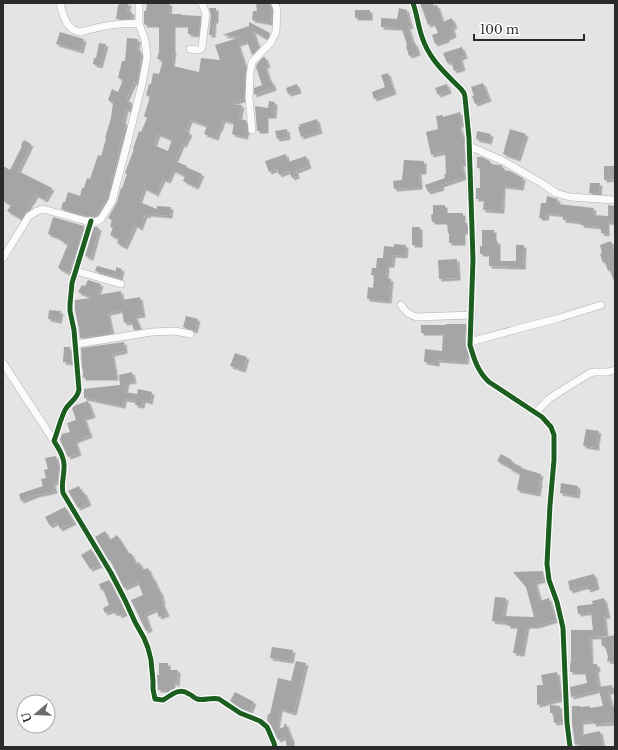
<svg xmlns="http://www.w3.org/2000/svg" width="618" height="750" viewBox="0 0 618 750" font-family="'Libre Baskerville',serif">
	<defs>
		<filter id="shadow"><feDropShadow dx="2.5" dy="2.5" stdDeviation="0" flood-color="#0004"/></filter>
	</defs>
	<rect width="100%" height="100%" fill="#e4e4e5"/>
	<g fill="#a5a5a6" fill-rule="evenodd" filter="url(#shadow)">
		<polygon points="120,3 129,3 127,11 132,12 131,19 116,19 118,5 119,5"/>
		<path d="M147,3H170L169,14H181V15L201,16L198,35L188,34V25H173V51H174L172,64H173V66L199,72L201,58L220,60L215,45L241,37L222,35L249,26V22L270,33L267,39L253,31L259,48L252,55L247,41L238,44L246,69L244,99L230,104L242,105L239,119L246,120L247,131L245,137L232,134L234,123L223,120L220,129H219L216,138L204,134L207,126L190,120L186,131L190,133L184,145L182,144L175,161L187,166L186,167L202,174L196,187L183,181L185,176L173,170L168,181L163,179L156,194L144,188L139,202L157,209V206L171,207L170,216L148,214V216L145,215L140,228L135,225L125,247L117,243L119,239L110,235L113,228L110,227L112,220L108,218L117,202L121,188H122L127,174L125,173L134,149H133L139,131L141,132L147,118L144,116L150,97L146,95L149,84H151L153,73L159,74L163,60L157,59L159,52V26H157V25H145L144,23V11H146ZM158,134L172,140L168,151L154,145Z"/>
		<polygon points="262,3 270,3 272,11 271,23 252,20 253,11 257,11 256,4"/>
		<polygon points="420,3 433,3 434,6 437,5 443,22 452,18 455,26 452,27 454,35 447,38 447,40 435,44 432,35 438,33 434,23 428,25"/>
		<polygon points="209,8 216,8 216,21 214,21 213,35 209,35 211,15"/>
		<polygon points="399,8 407,10 407,13 411,26 408,27 413,43 415,43 418,53 409,56 406,46 407,45 402,29 400,30 400,28 381,27 381,18 397,19"/>
		<rect x="355" y="10" width="15" height="8"/>
		<polygon points="60,32 84,39 81,51 56,44"/>
		<polygon points="127,38 138,39 137,51 141,51 140,65 137,83 134,82 126,100 132,103 129,110 126,109 123,122 126,123 117,154 119,155 114,173 113,173 110,184 111,184 106,201 97,215 94,217 87,216 61,209 63,202 65,202 68,192 80,196 82,188 84,188 87,178 90,179 98,155 101,156 106,139 105,138 111,118 113,103 108,100 112,89 118,92 123,80 118,78 122,61 125,61"/>
		<polygon points="99,43 106,44 100,66 93,64 94,58 96,58"/>
		<polygon points="462,47 465,56 460,58 463,68 454,71 451,61 447,63 443,53"/>
		<polygon points="263,57 265,57 268,65 265,66 270,82 272,81 274,88 254,95 254,88 262,85 256,67 257,64"/>
		<polygon points="388,73 394,92 374,99 372,92 385,87 381,75"/>
		<polygon points="483,83 489,99 475,104 472,96 474,96 471,87"/>
		<polygon points="297,84 299,91 288,94 286,88"/>
		<polygon points="447,84 449,91 438,95 435,88"/>
		<polygon points="269,101 275,102 274,116 266,116 266,131 257,131 255,106 268,108"/>
		<polygon points="460,112 462,121 463,124 459,125 464,139 465,164 461,164 465,177 441,185 442,188 428,192 425,185 445,178 444,175 446,174 445,152 431,155 426,132 438,129 436,116 443,115 443,117"/>
		<polygon points="317,119 320,131 301,137 298,127 301,126 298,125"/>
		<polygon points="287,129 288,137 277,139 275,131"/>
		<polygon points="510,129 526,134 518,159 503,154"/>
		<polygon points="477,131 491,134 489,142 476,139"/>
		<polygon points="24,140 31,144 18,171 52,188 45,200 36,195 21,219 7,211 11,205 3,201 3,166 10,170 22,146 21,145"/>
		<polygon points="286,154 288,162 306,156 309,166 296,171 297,176 292,178 289,171 279,175 277,169 269,172 265,161"/>
		<polygon points="477,157 482,157 490,161 490,164 501,165 502,166 502,170 510,171 523,178 521,188 503,186 502,211 483,210 484,199 476,199 476,188 480,188 480,168 477,168"/>
		<polygon points="404,160 424,161 424,172 419,172 420,187 394,189 393,181 402,180"/>
		<polygon points="604,166 615,166 615,179 604,180"/>
		<polygon points="590,183 600,183 599,194 589,193"/>
		<polygon points="547,196 558,199 557,204 594,208 593,215 608,216 608,205 615,206 615,223 607,222 607,234 601,233 601,227 581,225 581,222 563,220 563,215 547,213 546,218 539,218 541,203 546,203"/>
		<polygon points="433,205 445,205 445,213 463,213 463,223 467,223 467,232 463,232 463,243 449,243 449,233 448,233 447,222 432,222 431,215 433,214"/>
		<polygon points="53,217 84,226 75,256 68,273 58,268 68,244 61,241 61,239 48,234"/>
		<polygon points="94,227 97,227 99,228 91,258 85,256"/>
		<rect x="412" y="227" width="8" height="18"/>
		<polygon points="482,230 494,230 494,242 498,241 498,261 516,261 516,245 524,245 523,267 489,266 489,254 480,254 480,246 482,246"/>
		<polygon points="611,241 614,250 615,249 615,282 614,282 610,270 608,271 605,262 603,263 600,254 602,253 600,245"/>
		<polygon points="394,244 406,245 405,256 393,255 392,265 387,265 386,278 391,279 389,301 367,299 368,287 373,288 374,275 371,275 372,268 376,268 377,258 383,258 384,246 394,247"/>
		<polygon points="457,259 458,278 439,279 438,260"/>
		<polygon points="97,266 116,271 116,267 122,269 120,278 95,271"/>
		<polygon points="88,280 101,284 97,295 121,291 122,300 140,297 143,315 135,316 140,329 134,330 131,322 124,323 122,310 108,313 112,333 80,338 79,329 75,310 75,300 92,298 78,292 82,285 85,286"/>
		<polygon points="49,310 61,311 59,321 48,319"/>
		<polygon points="186,316 198,319 195,331 183,327"/>
		<polygon points="446,324 466,324 465,345 467,352 466,362 437,360 437,364 424,362 425,349 442,351 443,333 421,333 421,325 446,325"/>
		<polygon points="124,342 125,351 112,354 116,378 83,378 83,369 82,369 81,348"/>
		<polygon points="64,347 70,347 72,363 63,362"/>
		<polygon points="235,353 247,357 243,370 230,366"/>
		<polygon points="132,372 134,381 127,382 125,392 137,394 138,389 152,392 150,402 143,400 142,406 135,405 136,401 124,399 123,406 84,398 84,389 120,385 119,375"/>
		<polygon points="88,401 93,415 84,418 90,435 75,441 79,453 68,457 60,440 62,434 70,432 67,423 76,420 72,408 76,405"/>
		<polygon points="586,429 599,431 597,442 597,448 583,446"/>
		<polygon points="501,454 512,460 511,462 522,467 521,468 541,474 539,482 540,482 538,494 517,490 520,474 509,468 509,467 497,461"/>
		<polygon points="56,456 59,469 58,482 53,483 55,491 36,495 21,501 19,494 43,486 41,479 46,478 44,470 48,469 45,458"/>
		<polygon points="561,483 578,486 577,496 560,493"/>
		<polygon points="79,486 82,493 84,492 89,503 78,508 68,491"/>
		<polygon points="65,507 74,522 60,529 57,522 50,526 45,517"/>
		<polygon points="105,531 110,540 117,535 129,554 131,553 136,564 139,562 143,570 148,568 152,578 153,577 159,591 160,590 163,602 162,602 167,614 159,617 156,609 145,614 150,629 146,631 131,600 143,595 138,582 124,588 110,560 109,561 95,537"/>
		<polygon points="91,549 100,565 90,569 81,555"/>
		<polygon points="543,571 544,580 535,582 540,601 549,598 556,620 536,626 527,626 522,654 513,653 518,626 508,626 508,623 492,621 495,597 506,598 503,616 534,617 526,587 513,572"/>
		<polygon points="594,574 597,587 588,590 587,586 570,591 568,581"/>
		<polygon points="109,580 126,613 119,616 118,612 114,614 113,610 105,613 103,608 109,605 103,589 101,590 99,584"/>
		<polygon points="604,598 608,616 604,616 606,636 590,637 591,664 597,664 598,670 596,670 599,687 612,685 613,691 608,692 612,707 614,707 614,723 594,724 593,721 581,722 581,735 600,731 603,747 581,747 581,744 575,745 572,723 572,706 580,706 580,707 590,706 590,708 603,706 599,690 571,697 570,687 587,683 585,672 570,672 570,663 571,663 571,630 593,630 591,612 578,614 577,606 593,604 592,601"/>
		<polygon points="615,635 615,643 612,644 615,655 615,662 607,661 608,657 605,646 602,646 601,638"/>
		<polygon points="272,647 293,650 291,661 270,658"/>
		<polygon points="296,661 306,663 294,713 280,709 277,729 284,727 284,724 286,724 292,740 292,747 287,747 285,737 278,740 271,725 267,720 268,714 270,714 278,678 291,681"/>
		<polygon points="159,663 168,663 168,670 178,670 177,684 173,682 173,688 170,690 158,690 157,675 159,675"/>
		<polygon points="557,672 560,690 561,689 561,699 537,705 537,685 543,685 541,675"/>
		<polygon points="235,692 254,702 250,711 242,709 230,701"/>
		<polygon points="550,705 560,706 560,714 562,714 562,722 554,723 553,713 550,713"/>
	</g>
	<g fill="none" stroke-linecap="round" stroke-linejoin="round">
		<defs>
			<g id="street">
				<path d="M60,3C63,15 66,30 80,32C99,27 119,22 139,24"/>
				<path d="M413,3C417,14 418,26 422,37C429,59 445,73 461,89L464,93L465,97L469,138L473,259L470,345C474,359 478,372 489,382L542,417L551,427L554,435V460L550,505L547,564L549,580L557,602L563,628L567,723L570,747"/>
				<polyline points="190,49 198,50 201,49 202,47 206,14 202,3"/>
				<polyline points="252,130 249,98 250,74 252,62 271,42 276,32 277,10 275,3"/>
				<polyline points="469,146 503,161 543,184 556,193 570,197 615,200"/>
				<path d="M91,221L72,283L70,304V311L74,330L79,390C77,400 69,402 65,410C60,420 58,431 54,441C59,449 65,458 64,468C64,477 61,484 63,493L111,573L125,600L135,622L144,638L148,648L151,660L153,681V689L155,699L163,700C172,695 179,687 189,694C192,695 194,698 197,699C204,701 212,697 219,699L240,713L260,721L267,727L274,743L275,747"/>
				<polyline points="3,258 29,216 37,211 43,209 86,221 95,222 101,219 112,201 127,144 142,84 147,57 145,40 139,24 139,3"/>
				<polyline points="76,271 121,284"/>
				<path d="M401,305C406,312 409,315 417,317L472,315"/>
				<polyline points="470,342 521,328 556,319 601,305"/>
				<polyline points="76,344 152,332 175,331 190,334"/>
				<polyline points="3,363 54,441"/>
				<polyline points="535,413 550,398 590,373 594,372 608,372 615,370"/>
			</g>
		</defs>
		<use href="#street" stroke="#b0b0b1" stroke-width="8"/>
		<use href="#street" stroke="#fbfbfb" stroke-width="7"/>
		<defs>
			<g id="cycleway">
				<path d="M413,3C417,14 418,26 422,37C429,59 445,73 461,89L464,93L465,97L469,138L473,259L470,345C474,359 478,372 489,382L542,417L551,427L554,435V460L550,505L547,564L549,580L557,602L563,628L567,723L570,747"/>
				<path d="M91,221L72,283L70,304V311L74,330L79,390C77,400 69,402 65,410C60,420 58,431 54,441C59,449 65,458 64,468C64,477 61,484 63,493L111,573L125,600L135,622L144,638L148,648L151,660L153,681V689L155,699L163,700C172,695 179,687 189,694C192,695 194,698 197,699C204,701 212,697 219,699L240,713L260,721L267,727L274,743L275,747"/>
			</g>
		</defs>
		<use href="#cycleway" stroke="#fff" stroke-width="8"/>
		<use href="#cycleway" stroke="#1b5e20" stroke-width="5"/>
	</g>
	<rect width="618" height="750" fill="none" stroke="#2a2a2b" stroke-width="8"/>
	<g transform="translate(36 714) rotate(251)"><circle r="19" fill="#ffffff" stroke="#aaaaaa"/>
	<path d="M0-3L7 15L0 10L-7 15Z" fill="#6b6b6c"/>
	<text y="-6" font-size="11" font-weight="bold" text-anchor="middle" fill="#2a2a2b">U</text>
	</g>
	<path d="M474 34v6h110v-6" fill="none" stroke="#2a2a2b" stroke-width="2"/>
	<text x="480" y="34" font-size="12" fill="#2a2a2b" stroke="#ffffff" stroke-width="3" paint-order="stroke">100 m</text>
</svg>
